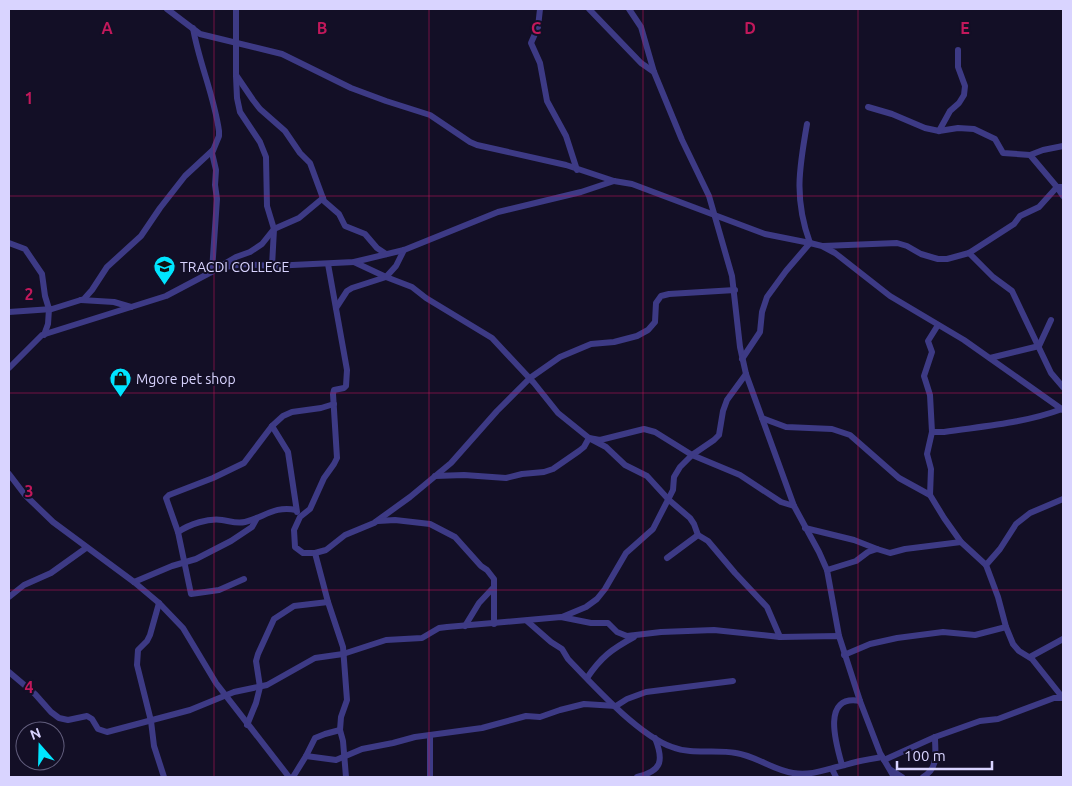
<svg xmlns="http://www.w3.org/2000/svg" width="1072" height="786" viewBox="0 0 1072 786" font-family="Ubuntu,sans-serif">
	<rect width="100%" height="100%" fill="#130f26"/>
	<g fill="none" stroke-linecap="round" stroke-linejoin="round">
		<g stroke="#3d3a85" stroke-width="6">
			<polyline points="167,9 200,34 282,54 351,88 386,101 430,115 470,142 477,145 566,165 614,181 632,184 765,234 810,243 822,246 835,253 890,296 964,340 1063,410"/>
			<polyline points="236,9 236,75 253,100 260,109 285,131 300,153 310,163 324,201 339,214 345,226 365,234 377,248 386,254"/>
			<polyline points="540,9 538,27 531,43 540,63 547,101 566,136 577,170"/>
			<polyline points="589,9 641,63 654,72"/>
			<polyline points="629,9 641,27 654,72 682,140 709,196 732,276 740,347 746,374 794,506 819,552 827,570 839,636"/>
			<path d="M193,28C199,63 214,95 219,131V136L212,153L216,170L215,185L217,199L212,271"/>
			<polyline points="236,76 237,98 240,112 260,142 266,157 267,206 274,229 272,266"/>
			<polyline points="868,107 892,114 925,128 939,131 958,128 974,129 995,139 1003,153 1030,155 1057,187 1063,187"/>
			<polyline points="939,131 950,111 959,103 964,95 965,86 958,67 958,50"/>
			<polyline points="1030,155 1043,150 1063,146"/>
			<polyline points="9,243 25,249 42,274 45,296 49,309 48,324 44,335"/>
			<polyline points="823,246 897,243 907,246 921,254 938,259 947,259 969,253 1014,224 1020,216 1039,207 1057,187 1063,196"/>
			<polyline points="969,253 993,277 1012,291 1051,373 1063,387"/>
			<polyline points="354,262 386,277 412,287 426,298 492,338 534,383 558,413 589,438 600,440 644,429 655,432 692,455 740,475 781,502 794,506"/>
			<polyline points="224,264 236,257 250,252 262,244 274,229 299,218 323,198"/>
			<polyline points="328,264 347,370 346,386 344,388 334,390 333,394 337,458 334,464 324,478 310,509 300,517 294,530 295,547 303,553 315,553 326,550 345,535 374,523 410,497 451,463 497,411 530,378 560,357 591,344 614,342 637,336 648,330 655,322 656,303 661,296 669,294 735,290"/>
			<polyline points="81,300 114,302 131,307"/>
			<polyline points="336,308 347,291 352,288 386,277 396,266 404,250"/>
			<polyline points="9,312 52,309 84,299 92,290 107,267 141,236 160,208 185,176 213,150"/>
			<path d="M938,325L928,341L932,352L924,376L930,395L932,432H944C984,426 1025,423 1062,409"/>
			<polyline points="990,358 1039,346 1051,320"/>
			<path d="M742,359L760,332L762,312L767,297L786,271L810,243C794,199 799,169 807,124"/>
			<polyline points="9,368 42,335 166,296 219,268 243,264 272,266 354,262 404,250 498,212 581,192 614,181"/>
			<polyline points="762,418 786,427 832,429 850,435 899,478 930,495"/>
			<polyline points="272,426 288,452 297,512"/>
			<polyline points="932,432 927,454 931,469 930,495 944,518 961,542 986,565"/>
			<polyline points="9,474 25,495 53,522 134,582 159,603 183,628 216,683 289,777"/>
			<polyline points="435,476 464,475 506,478 522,474 544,472 553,469 579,451 584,447 589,438 606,447 625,465 647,476 669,500 690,518 694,524 698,535 708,541 735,573 767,607 780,637"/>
			<polyline points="1063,499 1030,513 1016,524 1000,549 986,565 998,597 1006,627 1013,644 1019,651 1032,659 1063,698"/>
			<polyline points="378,521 395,520 430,524 455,537 481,566 487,570 494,579 494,624"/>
			<polyline points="805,528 854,540 877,549"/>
			<path d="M178,532C190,524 208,518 222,520C230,521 236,524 245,522C263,518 275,505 296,510"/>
			<polyline points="315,553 328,602 343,647 347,700 341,717 340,730 343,741 346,777"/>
			<polyline points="667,558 698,535"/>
			<polyline points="827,570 856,561 868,552 877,549 890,553 905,549 961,542"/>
			<polyline points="244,579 219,590 191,594 178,532 166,498 169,495 213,478 244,463 272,426 283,416 292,412 321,408 334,404"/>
			<polyline points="134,582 172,566 196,559 231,541 252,527 257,518"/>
			<polyline points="9,597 24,585 51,573 86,548"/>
			<polyline points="159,603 150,635 147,641 138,650 137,665 151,721 154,746 164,777"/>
			<polyline points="562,617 586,607 597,599 605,589 626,553 653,529 673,490 674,477 680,467 692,455 714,440 719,435 723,411 727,400 746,374"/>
			<path d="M527,621L551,642L562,649L568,659C593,685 638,735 672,747C692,755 715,749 736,753C756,756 773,770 793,773C812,776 827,769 845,765C857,761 870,759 882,757"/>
			<polyline points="465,626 479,603 493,588"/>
			<polyline points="844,655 870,644 897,638 943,632 975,635 1006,627"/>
			<polyline points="1030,657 1063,639"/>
			<polyline points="9,672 35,694 51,712 59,718 68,720 87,716 92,719 98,729 107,732 190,710 234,692 267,685 315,658 343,654 386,640 422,638 439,628 447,627 561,617 591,623 608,623 617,632 627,636 661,632 714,630 780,637 839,636 860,701 880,753 894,777"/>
			<path d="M587,678C601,657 612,649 634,637"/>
			<polyline points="247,725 256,703 260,687 256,661 258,654 274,619 294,606 328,602"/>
			<polyline points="430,735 430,777"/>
			<polyline points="306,756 336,760 362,749 393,743 415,737 482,728 526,716 540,717 560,710 584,704 616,706 627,699 646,692 733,681"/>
			<polyline points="884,760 935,737 980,721 998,719 1054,698 1063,698"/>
			<path d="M842,765C836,744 821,694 860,701"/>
			<polyline points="832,769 836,777"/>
			<polyline points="891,770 902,777"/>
			<polyline points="293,777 306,756 315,738 325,734 340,730"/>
			<path d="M637,777C662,771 664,761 655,738"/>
			<path d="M923,777C939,768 935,753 935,737"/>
		</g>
	</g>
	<path fill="none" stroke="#c2185b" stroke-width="1" stroke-opacity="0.55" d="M214,9V777M429,9V777M643,9V777M858,9V777M9,196H1063M9,393H1063M9,590H1063"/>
	<defs>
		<symbol id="university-pin" viewBox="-11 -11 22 30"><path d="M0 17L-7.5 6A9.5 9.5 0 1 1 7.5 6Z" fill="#00e5ff" stroke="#130f26"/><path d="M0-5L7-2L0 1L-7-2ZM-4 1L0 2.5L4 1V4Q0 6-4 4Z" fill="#111"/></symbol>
		<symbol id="shop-pin" viewBox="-11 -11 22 30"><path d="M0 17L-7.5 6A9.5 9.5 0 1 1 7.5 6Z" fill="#00e5ff" stroke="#130f26"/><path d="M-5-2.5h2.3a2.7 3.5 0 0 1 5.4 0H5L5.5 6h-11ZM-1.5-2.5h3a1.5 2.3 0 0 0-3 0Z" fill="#111"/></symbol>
	</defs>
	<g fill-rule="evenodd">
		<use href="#university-pin" x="152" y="254" width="25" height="34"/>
		<use href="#shop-pin" x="108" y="366" width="25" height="34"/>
	</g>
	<g text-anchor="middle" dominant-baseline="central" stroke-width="4" stroke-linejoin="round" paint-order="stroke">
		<g font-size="14" fill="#d9d4ff" stroke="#130f26" text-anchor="start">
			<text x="180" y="267">TRACDI COLLEGE</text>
			<text x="136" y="379">Mgore pet shop</text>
		</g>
	</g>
	<g font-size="16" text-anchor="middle" font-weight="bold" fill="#c2185b" stroke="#130f26" stroke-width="4" stroke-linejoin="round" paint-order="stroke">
		<text x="107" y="34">A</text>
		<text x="322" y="34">B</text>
		<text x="536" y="34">C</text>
		<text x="750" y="34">D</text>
		<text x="965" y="34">E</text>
		<text x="29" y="104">1</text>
		<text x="29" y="300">2</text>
		<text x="29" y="497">3</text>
		<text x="29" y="693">4</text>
	</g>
	<rect width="1072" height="786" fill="none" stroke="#d9d4ff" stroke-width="20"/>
	<g transform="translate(40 746) rotate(340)"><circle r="24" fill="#130f26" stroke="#625e7d"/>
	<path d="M0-4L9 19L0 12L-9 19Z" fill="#00e5ff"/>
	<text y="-8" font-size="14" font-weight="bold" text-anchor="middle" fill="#d9d4ff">N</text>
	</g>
	<path d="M897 761v8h95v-8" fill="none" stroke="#d9d4ff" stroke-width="2.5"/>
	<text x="904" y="761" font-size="15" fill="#d9d4ff" stroke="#130f26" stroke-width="4" paint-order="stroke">100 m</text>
</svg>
